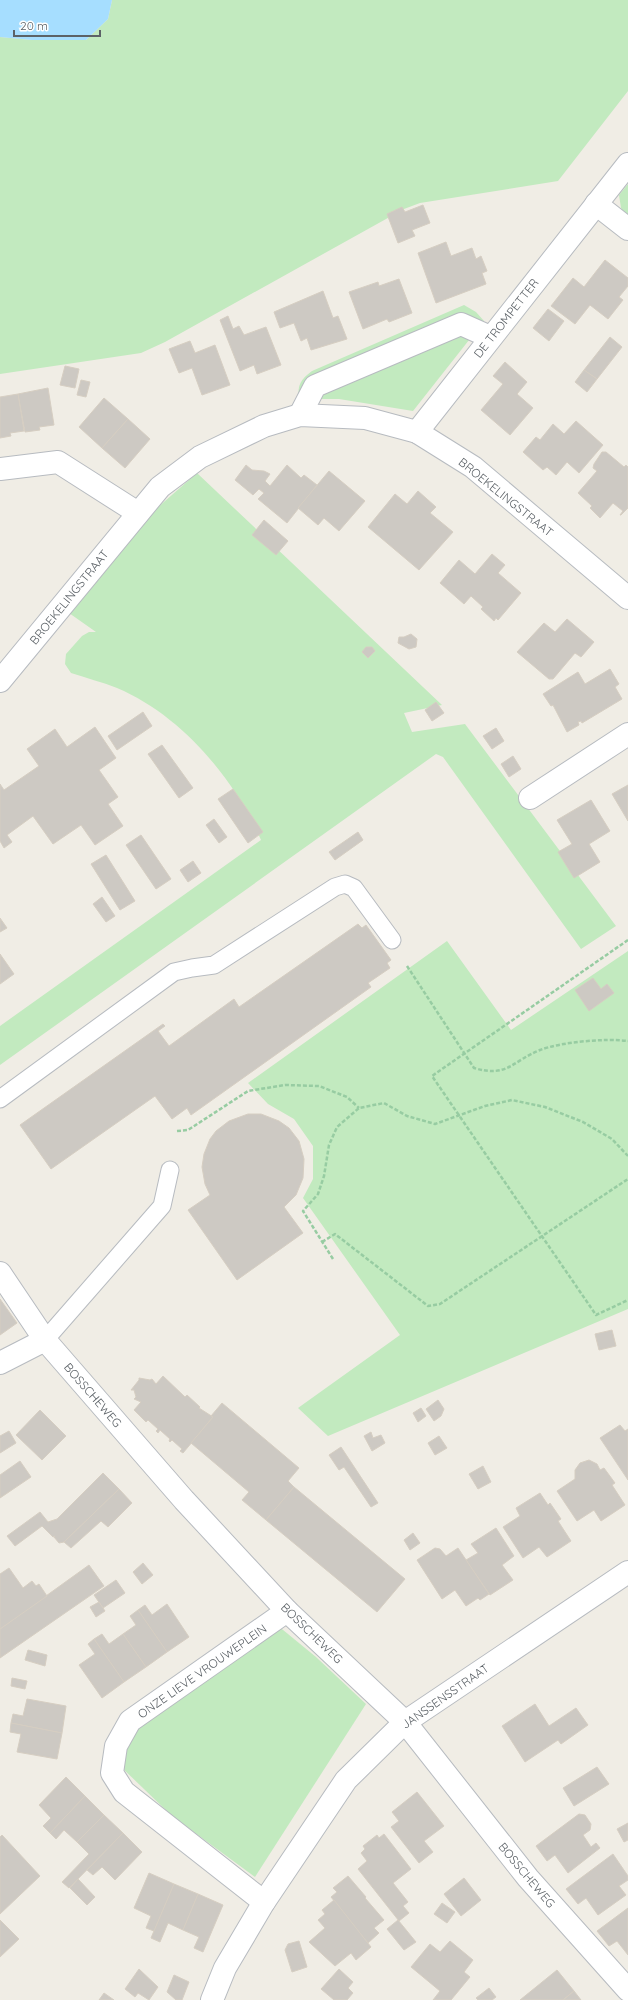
<svg xmlns="http://www.w3.org/2000/svg" width="628" height="2000" viewBox="0 0 628 2000" font-family="Quicksand,sans-serif">
	<rect width="100%" height="100%" fill="#f0ede5"/>
	<g fill="#c2eabf">
		<polygon points="112,0 628,0 628,91 558,181 420,203 404,209 165,342 141,353 0,374 0,37 32,40 86,40 108,19"/>
		<polygon points="628,184 628,219 621,208 619,195"/>
		<path d="M464,305L476,312L484,321L413,411L339,399H299C297,385 301,379 312,371Z"/>
		<path d="M197,473L442,705L404,713L412,732L465,724L616,926L581,949L443,757L436,754L0,1065V1026L261,840C234,778 181,715 117,688C102,682 86,678 71,673L65,664L66,654L82,636L89,632H96L69,613L157,508Z"/>
		<polygon points="447,941 511,1030 628,951 628,1309 328,1436 298,1408 400,1335 303,1198 313,1179 313,1146 294,1119 268,1104 248,1083"/>
		<polygon points="277,1625 316,1657 366,1704 255,1877 172,1816 118,1764 134,1727"/>
	</g>
	<polygon fill="#a6deff" points="0,0 112,0 108,19 86,40 32,40 0,37"/>
	<g fill="#cdc9c3" stroke="#d6cec2">
		<polygon points="423,205 430,223 412,230 415,236 398,243 387,214 402,207 405,212"/>
		<polygon points="446,242 451,256 472,248 476,259 481,256 487,271 482,273 486,284 436,303 418,253"/>
		<polygon points="605,260 628,278 628,286 619,297 623,300 608,319 590,305 575,324 551,306 573,278 584,287"/>
		<polygon points="399,279 412,313 389,322 387,319 363,329 349,292 378,282 379,286"/>
		<polygon points="323,291 333,318 338,316 347,339 311,350 307,338 301,341 294,323 280,328 274,312"/>
		<polygon points="548,309 564,321 549,341 533,328"/>
		<polygon points="228,316 233,329 239,326 244,335 266,327 281,365 257,374 254,365 240,371 220,320"/>
		<polygon points="610,337 622,347 597,379 584,370"/>
		<polygon points="190,341 195,353 215,345 230,385 202,395 192,368 179,373 169,349"/>
		<polygon points="505,362 527,382 517,394 533,408 510,435 481,410 503,384 493,376"/>
		<polygon points="65,366 79,369 75,388 60,385"/>
		<polygon points="584,370 597,379 587,392 575,382"/>
		<polygon points="81,380 90,382 86,397 77,395"/>
		<polygon points="48,388 54,425 39,427 40,430 25,432 18,394"/>
		<polygon points="18,394 24,431 10,433 11,436 0,438 0,397"/>
		<polygon points="104,398 128,419 102,448 79,427"/>
		<polygon points="128,419 150,439 125,468 102,448"/>
		<polygon points="576,421 603,445 579,473 567,462 556,475 547,467 543,470 523,452 536,437 540,440 553,424 564,434"/>
		<polygon points="602,452 606,452 624,467 626,465 628,467 628,508 621,515 620,515 623,511 613,503 600,518 590,508 592,506 578,493 597,471 593,468 594,464"/>
		<polygon points="246,465 252,470 264,471 270,474 265,481 270,486 287,465 301,478 304,475 317,485 287,523 258,499 264,493 259,489 253,495 235,480"/>
		<polygon points="329,471 365,501 339,531 324,518 318,525 298,508"/>
		<polygon points="418,491 436,507 430,513 453,532 419,570 368,527 395,494 407,504"/>
		<polygon points="264,520 288,541 276,555 252,535"/>
		<polygon points="492,554 505,565 498,573 521,593 498,620 496,618 494,621 481,609 483,607 471,596 464,604 440,583 459,560 475,574"/>
		<polygon points="567,619 594,642 581,657 575,653 553,679 549,679 517,652 544,623 555,632"/>
		<polygon points="411,634 417,639 416,647 409,649 398,643 399,637 404,637"/>
		<polygon points="366,647 372,647 375,651 368,658 362,652"/>
		<polygon points="610,669 619,684 615,687 622,699 582,723 581,721 578,722 579,725 567,732 553,705 551,706 543,694 578,672 585,684"/>
		<polygon points="436,702 444,713 432,721 425,710"/>
		<polygon points="143,712 152,726 117,750 108,736"/>
		<polygon points="95,727 116,758 99,770 118,797 108,804 123,826 95,845 81,825 53,844 33,816 7,835 12,842 4,848 0,841 0,784 4,790 39,766 27,749 55,729 67,747"/>
		<polygon points="496,728 504,741 492,749 483,736"/>
		<polygon points="162,745 193,788 179,798 148,754"/>
		<polygon points="513,756 521,769 509,777 501,764"/>
		<polygon points="628,785 628,821 612,794"/>
		<polygon points="233,789 263,832 248,843 218,799"/>
		<polygon points="591,800 610,831 589,844 600,862 574,878 558,852 572,844 557,820"/>
		<polygon points="214,819 227,837 219,843 206,825"/>
		<polygon points="358,832 363,840 335,860 329,852"/>
		<polygon points="141,835 171,879 156,889 126,845"/>
		<polygon points="106,855 135,901 120,910 91,864"/>
		<polygon points="193,861 201,873 188,882 180,870"/>
		<polygon points="102,897 115,916 106,922 93,904"/>
		<polygon points="0,918 7,928 0,932"/>
		<polygon points="358,924 362,928 366,925 391,960 387,963 390,968 368,983 371,987 191,1115 187,1108 172,1119 155,1096 51,1169 20,1125 163,1024 165,1026 158,1031 169,1046 234,999 239,1007"/>
		<polygon points="0,954 14,974 0,984"/>
		<polygon points="593,978 601,989 607,984 614,993 589,1011 575,990"/>
		<polygon points="248,1114 261,1114 279,1121 289,1128 299,1141 304,1159 303,1178 296,1195 284,1207 303,1233 237,1280 188,1210 210,1195 205,1184 202,1167 204,1154 210,1139 216,1131 229,1121"/>
		<polygon points="0,1299 17,1323 0,1335"/>
		<polygon points="612,1330 616,1346 599,1350 595,1334"/>
		<polygon points="163,1376 185,1397 187,1395 200,1407 199,1408 213,1417 183,1453 180,1451 182,1449 172,1440 170,1442 169,1441 170,1439 160,1430 158,1433 156,1431 158,1429 148,1420 146,1422 134,1410 141,1402 134,1399 136,1397 134,1390 131,1390 139,1380 139,1378 150,1380 152,1379 156,1384"/>
		<polygon points="438,1400 444,1409 441,1416 434,1421 426,1409"/>
		<polygon points="222,1403 299,1468 288,1481 294,1487 266,1520 242,1500 249,1492 191,1443 213,1417 211,1416"/>
		<polygon points="421,1408 426,1416 418,1422 413,1413"/>
		<polygon points="40,1410 66,1436 42,1460 16,1435"/>
		<polygon points="620,1425 625,1431 628,1429 628,1480 600,1438"/>
		<polygon points="9,1431 16,1443 0,1453 0,1436"/>
		<polygon points="371,1432 373,1438 381,1435 385,1443 372,1451 364,1436"/>
		<polygon points="439,1436 447,1448 435,1455 428,1443"/>
		<polygon points="341,1447 378,1503 371,1507 344,1467 339,1470 329,1455"/>
		<polygon points="589,1460 597,1464 600,1470 604,1468 615,1483 612,1485 625,1505 601,1521 594,1510 577,1521 557,1491 575,1479 575,1470 580,1463"/>
		<polygon points="20,1461 31,1477 0,1498 0,1475"/>
		<polygon points="483,1466 491,1482 478,1489 469,1474"/>
		<polygon points="103,1473 119,1489 64,1542 59,1543 54,1537 55,1536 53,1537 42,1526 15,1546 7,1536 40,1512 48,1522 57,1519"/>
		<polygon points="294,1487 405,1579 377,1612 266,1520"/>
		<polygon points="119,1489 132,1503 108,1527 101,1521 71,1548 64,1542"/>
		<polygon points="540,1493 548,1505 550,1503 561,1519 558,1521 571,1541 547,1557 539,1547 523,1558 503,1527 520,1516 516,1508"/>
		<polygon points="496,1528 514,1556 502,1565 513,1580 490,1595 466,1560 478,1553 471,1544"/>
		<polygon points="413,1533 420,1543 410,1550 404,1540"/>
		<polygon points="435,1548 440,1549 446,1556 458,1548 489,1594 480,1600 478,1598 466,1606 455,1590 442,1599 417,1560"/>
		<polygon points="143,1563 153,1575 142,1584 133,1572"/>
		<polygon points="89,1565 104,1586 0,1658 0,1629"/>
		<polygon points="9,1568 23,1588 32,1581 36,1586 39,1584 47,1596 0,1629 0,1574"/>
		<polygon points="116,1580 125,1593 103,1608 94,1595"/>
		<polygon points="99,1602 105,1611 96,1617 90,1607"/>
		<polygon points="167,1604 189,1637 167,1652 138,1610 145,1605 152,1615"/>
		<polygon points="138,1610 167,1652 146,1667 123,1634 136,1625 130,1616"/>
		<polygon points="102,1634 109,1644 123,1634 146,1667 124,1682 94,1639"/>
		<polygon points="94,1639 124,1682 102,1698 79,1665 95,1654 88,1644"/>
		<polygon points="28,1650 47,1655 45,1666 25,1660"/>
		<polygon points="12,1678 27,1681 25,1689 11,1686"/>
		<polygon points="27,1699 66,1706 62,1733 11,1723 13,1714 23,1716"/>
		<polygon points="535,1704 549,1726 576,1708 588,1725 561,1744 558,1740 525,1762 502,1726"/>
		<polygon points="11,1723 62,1733 57,1759 17,1752 21,1734 10,1732"/>
		<polygon points="597,1767 609,1784 574,1806 563,1788"/>
		<polygon points="66,1777 85,1796 50,1833 43,1826 51,1818 39,1805"/>
		<polygon points="417,1792 444,1826 424,1841 433,1852 419,1863 391,1827 399,1821 392,1812"/>
		<polygon points="85,1796 104,1815 77,1842 64,1830 56,1839 50,1833"/>
		<polygon points="579,1814 585,1815 591,1824 590,1830 583,1835 591,1847 596,1843 600,1848 568,1873 555,1855 547,1861 536,1846"/>
		<polygon points="104,1815 123,1833 69,1888 62,1882 89,1854 77,1842"/>
		<polygon points="628,1823 628,1840 624,1842 617,1829"/>
		<polygon points="123,1833 142,1852 115,1880 102,1867 93,1875 87,1870"/>
		<polygon points="384,1834 411,1869 393,1883 408,1902 403,1906 409,1913 399,1921 358,1869 367,1861 361,1853 365,1849 363,1846 377,1835 379,1838"/>
		<polygon points="2,1835 40,1876 0,1914 0,1837"/>
		<polygon points="613,1854 628,1876 628,1880 619,1886 626,1895 598,1915 586,1898 578,1904 566,1889"/>
		<polygon points="149,1873 174,1884 154,1931 146,1928 151,1916 134,1908"/>
		<polygon points="348,1876 366,1897 365,1898 384,1920 374,1928 379,1933 368,1943 331,1897 337,1892 333,1888"/>
		<polygon points="464,1878 481,1900 461,1916 444,1894"/>
		<polygon points="78,1879 95,1897 87,1905 70,1888"/>
		<polygon points="174,1884 198,1894 183,1930 168,1923 160,1942 151,1938"/>
		<polygon points="198,1894 223,1905 203,1952 194,1948 199,1937 183,1930"/>
		<polygon points="334,1900 371,1947 356,1960 351,1953 335,1966 309,1942 325,1928 318,1920 325,1914 322,1910"/>
		<polygon points="442,1903 455,1912 447,1923 434,1914"/>
		<polygon points="628,1908 628,1955 617,1941 609,1946 597,1931"/>
		<polygon points="0,1920 19,1939 0,1957"/>
		<polygon points="398,1920 416,1942 404,1950 387,1929"/>
		<polygon points="299,1941 307,1967 292,1972 285,1950 288,1944"/>
		<polygon points="450,1941 473,1960 464,1972 470,1977 451,2000 433,2000 440,1991 411,1967 430,1944 440,1952"/>
		<polygon points="139,1969 158,1987 149,2000 138,1993 135,1997 125,1989"/>
		<polygon points="339,1969 353,1982 348,1988 353,1993 347,2000 334,2000 321,1989"/>
		<polygon points="557,1970 574,1991 563,2000 520,2000"/>
		<polygon points="174,1975 189,1982 182,2000 176,2000 167,1992"/>
		<polygon points="489,1988 496,1997 492,2000 478,2000 476,1998"/>
		<polygon points="574,1991 581,2000 563,2000"/>
		<polygon points="104,1993 114,2000 99,2000"/>
	</g>
	<g fill="none" stroke-linecap="round" stroke-linejoin="round">
		<defs>
			<g id="lane">
				<polyline points="0,1099 174,972 192,968 214,965 335,887 345,884 354,888 392,940"/>
				<polyline points="45,1340 162,1206 170,1170"/>
			</g>
			<g id="street">
				<polyline points="596,204 628,229"/>
				<polyline points="300,415 315,386 461,324 490,337"/>
				<polyline points="417,432 628,164"/>
				<polyline points="0,469 58,462 138,513"/>
				<polyline points="0,681 160,487 200,457 264,426 300,415 365,418 417,432 473,467 628,598"/>
				<polyline points="530,798 628,734"/>
				<polyline points="0,1273 45,1340 184,1500 287,1611 405,1722 528,1878 628,1990"/>
				<polyline points="0,1363 45,1340"/>
				<polyline points="264,1902 124,1792 112,1773 116,1746 130,1721 287,1611"/>
				<polyline points="212,2000 225,1968 264,1902 346,1780 405,1722 628,1572"/>
			</g>
		</defs>
		<use href="#lane" stroke="#b7bbc0" stroke-width="19"/>
		<use href="#street" stroke="#b7bbc0" stroke-width="24"/>
		<g stroke="#97cca2" stroke-width="2.5" stroke-dasharray="4 2" stroke-linecap="butt">
			<polyline points="628,940 432,1076 596,1315 628,1300"/>
			<path d="M407,966L474,1068C508,1078 512,1061 540,1050C561,1042 605,1038 628,1041"/>
			<polyline points="177,1131 188,1130 248,1091 285,1085 319,1086 347,1097 359,1108"/>
			<polyline points="322,1242 335,1234 428,1306 440,1304 628,1179"/>
			<polyline points="333,1259 303,1211 318,1194 324,1176 329,1145 337,1127 359,1108 384,1103 407,1116 435,1124 485,1106 512,1100 545,1107 583,1122 612,1139 628,1156"/>
		</g>
		<use href="#lane" stroke="#fff" stroke-width="17"/>
		<use href="#street" stroke="#fff" stroke-width="22"/>
	</g>
	<g text-anchor="middle" dominant-baseline="central" stroke-width="3" stroke-linejoin="round" paint-order="stroke">
		<g font-size="12" fill="#5c6267" stroke="#fff">
			<text transform="translate(506 318) rotate(-52)">DE TROMPETTER</text>
			<text transform="translate(506 497) rotate(39)">BROEKELINGSTRAAT</text>
			<text transform="translate(69 597) rotate(-51)">BROEKELINGSTRAAT</text>
			<text transform="translate(93 1395) rotate(49)">BOSSCHEWEG</text>
			<text transform="translate(312 1633) rotate(44)">BOSSCHEWEG</text>
			<text transform="translate(202 1671) rotate(-35)">ONZE LIEVE VROUWEPLEIN</text>
			<text transform="translate(445 1696) rotate(-35)">JANSSENSSTRAAT</text>
			<text transform="translate(527 1875) rotate(50)">BOSSCHEWEG</text>
		</g>
	</g>
	<path d="M14 30v6h86v-6" fill="none" stroke="#5c6267" stroke-width="2"/>
	<text x="20" y="30" font-size="12" fill="#5c6267" stroke="#ffffff" stroke-width="3" paint-order="stroke">20 m</text>
</svg>
